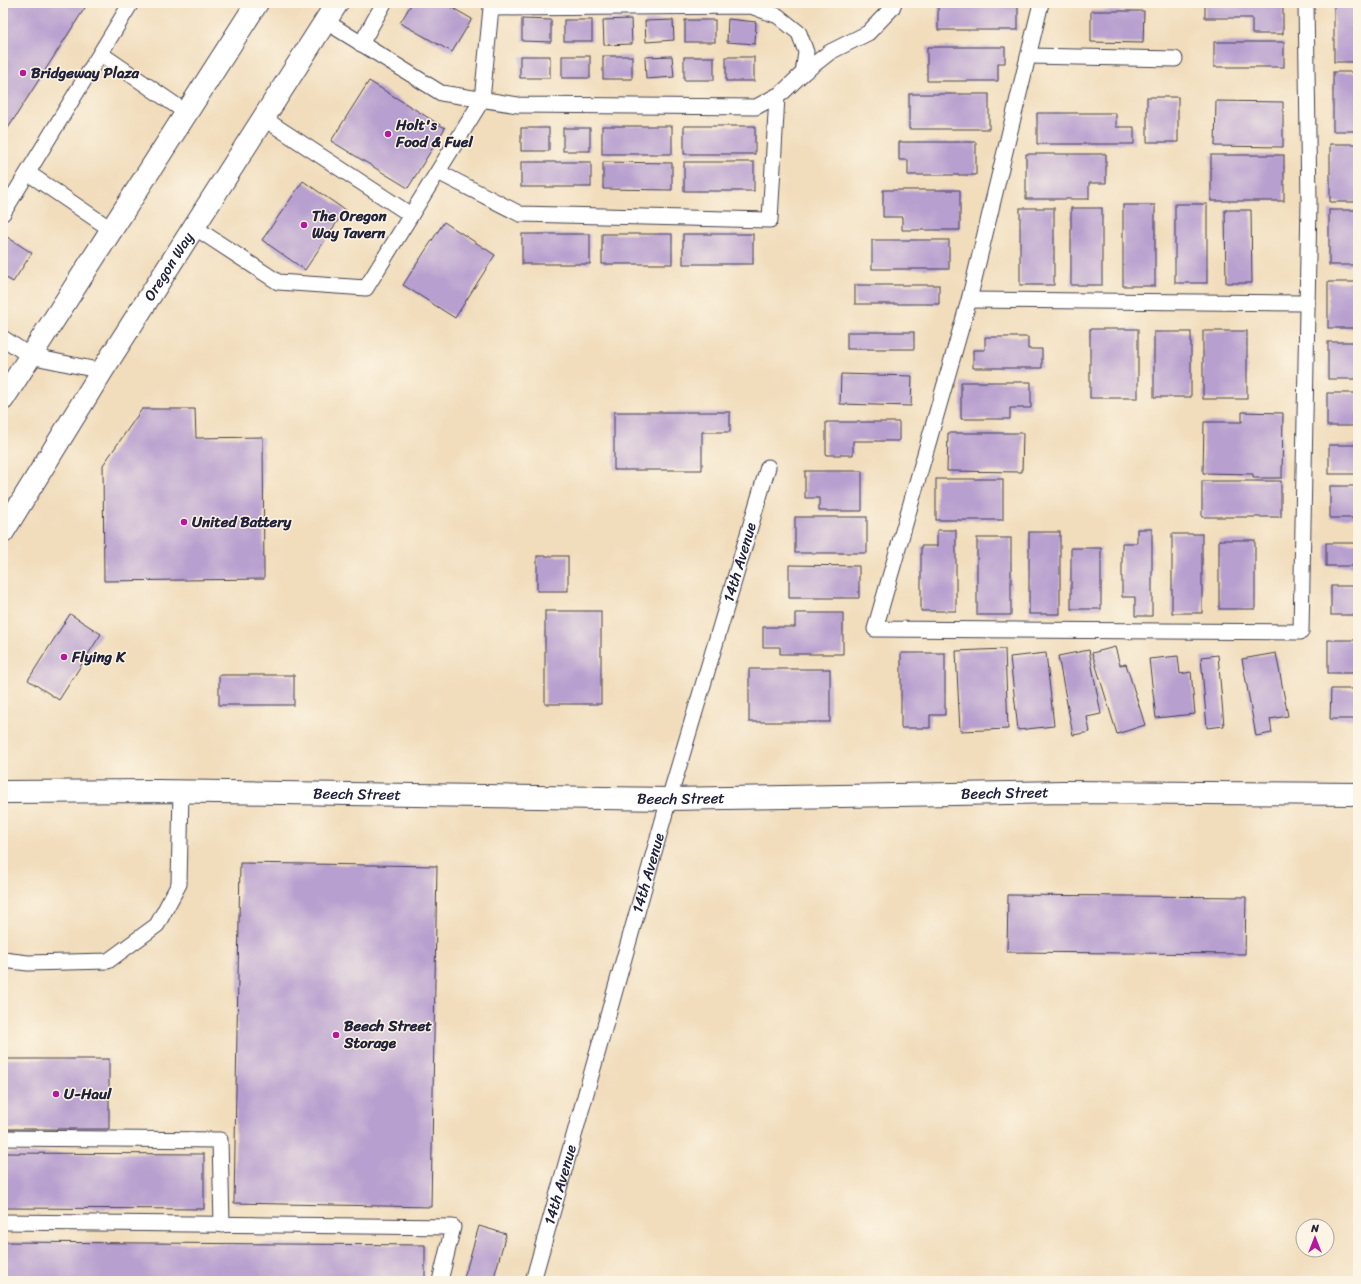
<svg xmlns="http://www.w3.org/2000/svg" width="1361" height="1284" viewBox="0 0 1361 1284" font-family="Sriracha,sans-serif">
	<rect width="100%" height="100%" fill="#fcf5e5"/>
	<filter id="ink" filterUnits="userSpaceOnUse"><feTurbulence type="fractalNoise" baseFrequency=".025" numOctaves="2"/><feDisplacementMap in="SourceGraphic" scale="8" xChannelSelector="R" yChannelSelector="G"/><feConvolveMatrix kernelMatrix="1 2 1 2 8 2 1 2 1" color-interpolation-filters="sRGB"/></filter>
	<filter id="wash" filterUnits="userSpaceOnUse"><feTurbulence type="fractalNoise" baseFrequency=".012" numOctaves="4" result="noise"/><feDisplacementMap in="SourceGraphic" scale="16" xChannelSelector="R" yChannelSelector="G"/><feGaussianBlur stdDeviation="0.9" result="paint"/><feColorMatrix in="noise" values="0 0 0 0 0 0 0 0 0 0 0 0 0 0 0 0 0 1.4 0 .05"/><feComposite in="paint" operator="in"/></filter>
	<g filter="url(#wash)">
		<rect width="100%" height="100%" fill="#f1ddbc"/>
		<g id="blocks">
			<g fill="#b79fcf">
				<polygon points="8,3 88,3 3,136 3,11"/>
				<polygon points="412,3 444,3 472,19 452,52 400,23"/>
				<rect x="938" y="3" width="80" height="27"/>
				<polygon points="1205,3 1283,3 1283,34 1252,34 1252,18 1205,18"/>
				<rect x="1334" y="3" width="24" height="59"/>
				<polygon points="1091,11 1144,11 1143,43 1091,42"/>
				<polygon points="522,19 551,20 551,42 522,41"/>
				<polygon points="631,19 632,44 604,45 603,20"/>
				<polygon points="728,19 756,22 755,44 727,42"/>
				<rect x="564" y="20" width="28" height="21"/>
				<polygon points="673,20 674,40 646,42 645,21"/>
				<rect x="685" y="20" width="30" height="22"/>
				<rect x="1214" y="42" width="70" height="25"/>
				<polygon points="927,47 1005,47 1005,63 998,63 998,81 927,81"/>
				<rect x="520" y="56" width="30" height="22"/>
				<rect x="562" y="56" width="28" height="22"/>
				<rect x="603" y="56" width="29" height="23"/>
				<polygon points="672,56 674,77 646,79 645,57"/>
				<rect x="684" y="57" width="30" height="23"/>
				<rect x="726" y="57" width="28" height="24"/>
				<rect x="1333" y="72" width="25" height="59"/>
				<polygon points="369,81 445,128 408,188 331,141"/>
				<rect x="909" y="94" width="80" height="35"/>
				<rect x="1147" y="97" width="31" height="45"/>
				<polygon points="1216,101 1283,102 1283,147 1215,146"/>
				<polygon points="1037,113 1116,113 1116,127 1134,127 1134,144 1037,144"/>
				<rect x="602" y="126" width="70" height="28"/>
				<rect x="684" y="126" width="71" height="28"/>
				<rect x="521" y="128" width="28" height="23"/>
				<rect x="563" y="128" width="27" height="23"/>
				<polygon points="899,142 976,142 976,175 908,175 908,160 899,160"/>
				<rect x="1330" y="144" width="28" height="58"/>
				<polygon points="1026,154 1106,154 1106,183 1089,183 1089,199 1026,199"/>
				<rect x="1211" y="155" width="73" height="46"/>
				<rect x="521" y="162" width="70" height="25"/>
				<polygon points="603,162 672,163 672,190 603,189"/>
				<rect x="684" y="162" width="70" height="29"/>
				<polygon points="303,181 345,210 305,270 262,240"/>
				<polygon points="883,190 960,190 960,230 902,230 902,217 883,217"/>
				<rect x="1175" y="204" width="32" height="79"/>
				<rect x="1123" y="205" width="32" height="81"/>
				<rect x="1020" y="208" width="34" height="77"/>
				<rect x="1071" y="208" width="31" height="77"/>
				<polygon points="1225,210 1251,210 1252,283 1226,283"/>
				<rect x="1329" y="210" width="29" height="55"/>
				<polygon points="444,222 495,255 455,318 403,285"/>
				<rect x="522" y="234" width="68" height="30"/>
				<rect x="602" y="234" width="70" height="30"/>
				<rect x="683" y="234" width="70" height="30"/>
				<polygon points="4,235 32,253 13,282 3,276 3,237"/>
				<rect x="872" y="240" width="77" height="29"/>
				<rect x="1328" y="282" width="30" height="46"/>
				<rect x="855" y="285" width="84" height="19"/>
				<rect x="1090" y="329" width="48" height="69"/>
				<rect x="1203" y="331" width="44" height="68"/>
				<rect x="847" y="332" width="67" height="17"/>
				<rect x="1154" y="332" width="37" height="65"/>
				<polygon points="985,337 1028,337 1028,349 1042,349 1042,368 973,368 973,350 985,350"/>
				<rect x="1328" y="342" width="30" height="37"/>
				<polygon points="841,374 912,376 911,406 840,404"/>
				<polygon points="961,382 1031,382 1031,408 1010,408 1010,419 961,419"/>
				<rect x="1327" y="393" width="31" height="33"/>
				<polygon points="142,409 195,409 196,438 263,437 264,579 104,581 103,465"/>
				<polygon points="614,412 730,412 730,432 702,432 702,470 614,470"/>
				<polygon points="1242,412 1283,413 1282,478 1253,478 1253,474 1203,473 1204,422 1242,422"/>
				<polygon points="826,422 899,422 899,441 853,441 853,455 826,455"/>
				<polygon points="948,433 1023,433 1022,472 947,471"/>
				<rect x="1329" y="445" width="29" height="29"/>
				<polygon points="805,471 862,471 862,511 819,511 819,498 805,498"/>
				<rect x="936" y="479" width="67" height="41"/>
				<rect x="1202" y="481" width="79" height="36"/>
				<rect x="1330" y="486" width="28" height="32"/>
				<rect x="795" y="517" width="72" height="36"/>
				<polygon points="1137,529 1152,529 1152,616 1135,616 1135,597 1122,597 1122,543 1137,543"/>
				<polygon points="937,530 956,530 956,611 921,611 921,546 937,546"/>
				<rect x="1029" y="532" width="31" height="82"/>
				<rect x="1172" y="534" width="30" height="79"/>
				<rect x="977" y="538" width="34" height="77"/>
				<rect x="1219" y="540" width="36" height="69"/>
				<rect x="1326" y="543" width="32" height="23"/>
				<rect x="1071" y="548" width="30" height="61"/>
				<rect x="537" y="556" width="31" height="35"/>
				<polygon points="789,565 859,566 859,598 789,598"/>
				<rect x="1331" y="586" width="27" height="29"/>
				<rect x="545" y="611" width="56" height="93"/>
				<polygon points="795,613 843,613 843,654 780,654 780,647 763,647 763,627 795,627"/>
				<polygon points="70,614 101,634 59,700 28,680"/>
				<rect x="1328" y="640" width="30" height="33"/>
				<polygon points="1115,647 1120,665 1126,664 1145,725 1117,734 1092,653"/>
				<polygon points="1005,649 1008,729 960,731 956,651"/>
				<polygon points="1089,650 1101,714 1087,717 1090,732 1073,735 1058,656"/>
				<polygon points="901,653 945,653 945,715 930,715 930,728 901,728"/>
				<polygon points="1046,653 1054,726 1018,730 1010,657"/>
				<polygon points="1276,653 1288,716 1270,719 1272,733 1256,736 1242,659"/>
				<polygon points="1218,655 1224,726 1207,728 1201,657"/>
				<polygon points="1178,656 1180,674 1191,672 1195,714 1156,718 1149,659"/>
				<rect x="749" y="669" width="81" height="53"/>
				<rect x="219" y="675" width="75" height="30"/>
				<polygon points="1331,689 1358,689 1358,719 1330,719"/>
				<polygon points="240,863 437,866 431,1207 234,1203"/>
				<polygon points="1008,895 1246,897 1245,954 1007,952"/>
				<rect x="3" y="1059" width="106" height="70"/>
				<polygon points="3,1153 204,1154 204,1209 3,1208"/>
				<polygon points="479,1226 506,1234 493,1281 463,1281"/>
				<polygon points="3,1242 425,1245 425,1281 3,1281"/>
			</g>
		</g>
	</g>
	<g filter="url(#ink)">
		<use href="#blocks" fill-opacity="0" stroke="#413e4e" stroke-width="1"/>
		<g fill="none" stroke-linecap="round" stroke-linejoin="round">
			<defs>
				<g id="lane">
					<polyline points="1041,3 969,300 875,629 1301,632 1309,202 1306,3"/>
					<polyline points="325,21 441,93 518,105 756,107 782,93 803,73 830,52 868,33 892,8 894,3"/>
					<polyline points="361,44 384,3"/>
					<polyline points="101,54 187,113"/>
					<polyline points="1029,56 1175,59"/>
					<polyline points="263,118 411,215"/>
					<polyline points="438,172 520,214 770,220 777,96"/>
					<polyline points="28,173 112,230"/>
					<polyline points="3,213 131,3"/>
					<polyline points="194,227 278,282 366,288 482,100 491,8 751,6 778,16 799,33 806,52 803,73"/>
					<polyline points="969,300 1307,303"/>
					<polyline points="3,338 30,356 102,371"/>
					<polyline points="3,960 28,963 108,961 157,925 179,884 181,792"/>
					<polyline points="3,1138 220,1140 222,1225"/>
					<polyline points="3,1222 453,1227 440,1281"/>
					<path id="s1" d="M533,1281L669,799L768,467"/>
				</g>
				<g id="secondary">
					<path id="s2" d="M3,792L157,791L669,799L1063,792L1358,794"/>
				</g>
				<g id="primary">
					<polyline points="3,399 257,3"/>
					<path id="s3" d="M3,532L102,371L337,3"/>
				</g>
			</defs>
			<use href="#lane" stroke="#413e4e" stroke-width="17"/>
			<use href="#secondary" stroke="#413e4e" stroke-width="24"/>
			<use href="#primary" stroke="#413e4e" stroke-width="24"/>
			<use href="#lane" stroke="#fff" stroke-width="15"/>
			<use href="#secondary" stroke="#fff" stroke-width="22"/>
			<use href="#primary" stroke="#fff" stroke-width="22"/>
		</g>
	</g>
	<g fill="#b5179e" stroke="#fcf5e5" stroke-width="1.5">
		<circle cx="23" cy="73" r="4"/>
		<circle cx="388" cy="134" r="4"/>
		<circle cx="304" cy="225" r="4"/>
		<circle cx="184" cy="522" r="4"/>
		<circle cx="64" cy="657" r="4"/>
		<circle cx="336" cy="1035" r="4"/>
		<circle cx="56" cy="1094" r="4"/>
	</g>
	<g text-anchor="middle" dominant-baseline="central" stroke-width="3" stroke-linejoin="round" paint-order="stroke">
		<g font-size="15" font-weight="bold" fill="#22223b" stroke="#fcf5e5" text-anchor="start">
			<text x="31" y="73">Bridgeway Plaza</text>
			<text x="396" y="125">Holt's<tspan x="396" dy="17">Food &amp; Fuel</tspan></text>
			<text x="312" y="216">The Oregon<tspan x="312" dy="17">Way Tavern</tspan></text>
			<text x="192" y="522">United Battery</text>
			<text x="72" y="657">Flying K</text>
			<text x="344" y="1026">Beech Street<tspan x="344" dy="17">Storage</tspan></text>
			<text x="64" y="1094">U-Haul</text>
		</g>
		<g font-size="15" fill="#22223b" stroke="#fcf5e5">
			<text stroke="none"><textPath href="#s3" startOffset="313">Oregon Way</textPath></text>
			<text stroke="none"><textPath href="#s1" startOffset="748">14th Avenue</textPath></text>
			<text stroke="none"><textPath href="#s2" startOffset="1002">Beech Street</textPath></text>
			<text stroke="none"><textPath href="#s2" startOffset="354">Beech Street</textPath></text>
			<text stroke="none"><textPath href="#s2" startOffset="678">Beech Street</textPath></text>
			<text stroke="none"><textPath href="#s1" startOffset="424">14th Avenue</textPath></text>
			<text stroke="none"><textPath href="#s1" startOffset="100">14th Avenue</textPath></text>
		</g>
	</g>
	<rect width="1361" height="1284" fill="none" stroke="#fcf5e5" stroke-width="16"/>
	<g transform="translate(1315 1238)"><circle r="19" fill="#fcf5e5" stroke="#a5a1a1"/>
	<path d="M0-3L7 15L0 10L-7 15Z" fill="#b5179e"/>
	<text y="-6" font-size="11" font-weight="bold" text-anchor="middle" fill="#22223b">N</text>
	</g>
</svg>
